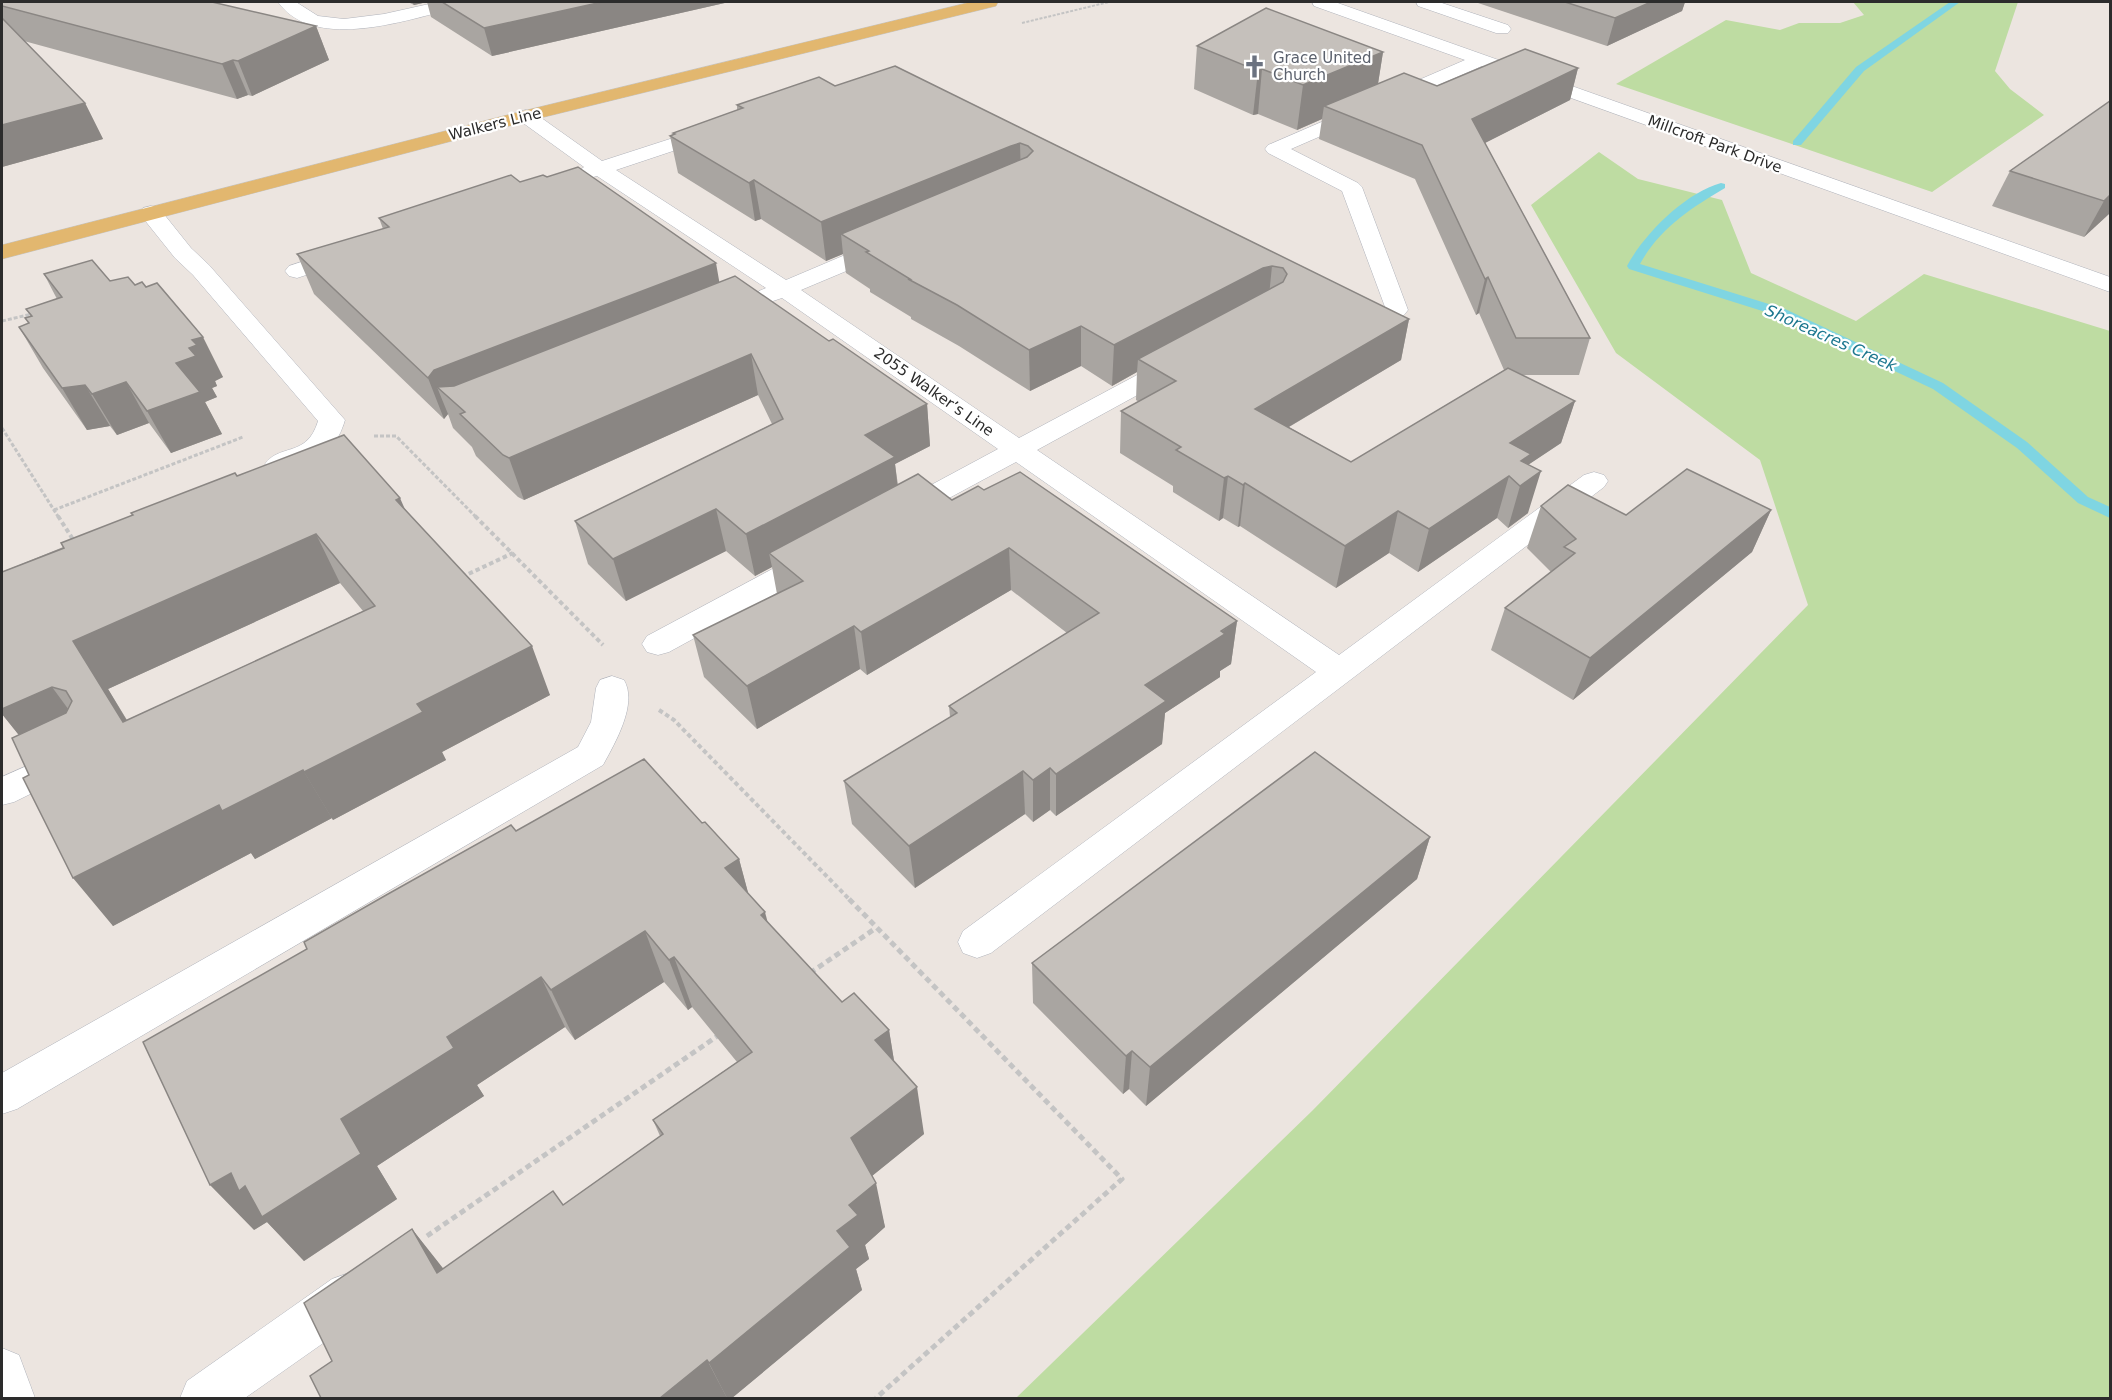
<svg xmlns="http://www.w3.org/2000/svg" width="2112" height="1400" viewBox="0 0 2112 1400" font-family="'DejaVu Sans',sans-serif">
	<rect width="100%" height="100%" fill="#ece5e0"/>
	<g fill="#bedca2">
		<polygon points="1853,2 2018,2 1995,71 2010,89 2044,115 1932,192 1616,84 1726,20 1780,30 1799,23 1840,23 1864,15"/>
		<polygon points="1599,152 1638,179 1722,200 1751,273 1856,321 1924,274 2110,331 2110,1398 1016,1398 1313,1110 1808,605 1760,460 1616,353 1531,205"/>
	</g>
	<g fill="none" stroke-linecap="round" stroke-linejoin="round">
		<g fill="#7fd5e2" fill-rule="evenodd">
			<polygon points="1950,2 1960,2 1864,71 1801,145 1793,145 1793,141 1856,67"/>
			<path d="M1721,183L1725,184V188C1691,208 1659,229 1640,264L1785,309L1943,383L2027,442L2088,497L2110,507V518L2078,503L2017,448L1933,389L1775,315L1629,269L1627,266C1644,234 1685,193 1721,183Z"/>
		</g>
		<defs>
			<g id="minor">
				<path d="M278,2H296L318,16L344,19L384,14L438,2H465L463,6C413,18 315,54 278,2Z"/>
				<polygon points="1312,2 1335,2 2110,277 2110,292 1482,66 1291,149 1358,183 1362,187 1408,310 1404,315 1396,317 1388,315 1342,191 1268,153 1265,149 1268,145 1465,60 1314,6"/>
				<polygon points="1416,2 1439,2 1508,25 1511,29 1508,33 1496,33 1418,6"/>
				<polygon points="526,110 533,112 602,161 707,127 721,127 724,131 721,135 616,170 786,280 878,241 886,239 894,241 897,246 894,251 801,290 1019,438 1167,359 1176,356 1185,359 1189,364 1185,369 1037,450 1339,655 1584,475 1594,472 1604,475 1608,481 1604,487 991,953 977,958 963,953 958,942 963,931 1316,672 1016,462 912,518 902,521 892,518 888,512 892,506 998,449 782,298 767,303 759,301 755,296 759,291 766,288 597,176 586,179 579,177 576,173 584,167 519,120 516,116 519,112"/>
				<path d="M151,206L159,208L191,248L209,265L345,420C338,444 325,457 301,465C290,470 281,473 269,470L265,464C280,443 307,458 318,421L193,275L175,258L143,218L140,213L143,208Z"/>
				<polygon points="347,247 355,249 358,254 355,259 297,278 289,276 285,271 289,266"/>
				<polygon points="815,549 826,552 830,559 826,566 669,652 658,655 647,652 642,644 647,636 804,552"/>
				<path d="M612,676L624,680C638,704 615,743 603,765L17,1109L2,1114V1073L578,747L591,722L596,688L600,680Z"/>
				<polygon points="65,749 77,753 82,762 77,771 14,802 2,805 2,777"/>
				<polygon points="349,1273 366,1279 372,1296 366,1313 245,1398 180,1398 187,1381 332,1279"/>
				<polygon points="2,1348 19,1355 35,1398 2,1398"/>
			</g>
			<polygon id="major" points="971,2 998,2 996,6 532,120 2,259 2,245 519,112"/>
		</defs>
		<use href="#minor" stroke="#b0b3bb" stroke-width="1"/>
		<use href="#major" stroke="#c4c4c4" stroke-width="1"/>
		<polyline stroke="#c4c4c4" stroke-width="2" stroke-dasharray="3 1.5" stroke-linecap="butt" points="1022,23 1109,2"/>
		<g stroke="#c4c4c4" stroke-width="3" stroke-dasharray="4 2" stroke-linecap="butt">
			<polyline points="2,321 32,314"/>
			<polyline points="2,428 59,518"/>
			<polyline points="374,436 396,436 477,518"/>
			<polyline points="54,510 243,437"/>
		</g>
		<g stroke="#c4c4c4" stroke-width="4" stroke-dasharray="4.5 3" stroke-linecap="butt">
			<polyline points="58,516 74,541"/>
			<polyline points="475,516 603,645"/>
			<polyline points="462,577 513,553"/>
			<polyline points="659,710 674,720 850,900"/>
		</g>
		<g stroke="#c4c4c4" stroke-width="5" stroke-dasharray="6 4" stroke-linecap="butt">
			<polyline points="849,899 1122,1179 876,1398"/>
			<polyline points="810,973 876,928"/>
			<polyline points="427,1236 719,1035"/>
		</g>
		<use href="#minor" fill="#fff" fill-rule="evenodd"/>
		<use href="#major" fill="#e2b76f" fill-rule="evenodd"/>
	</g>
	<g fill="#a9a5a1" fill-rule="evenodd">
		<polygon points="2,2 316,26 329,60 252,96 248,95 237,99 24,41 85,103 103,139 2,167"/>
		<polygon points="408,2 729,2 492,56 431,17 427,2 414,5"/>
		<polygon points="1475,2 1685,2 1682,11 1607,46"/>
		<polygon points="1197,46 1383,52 1378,84 1437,86 1578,68 1570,100 1485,143 1590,338 1579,375 1522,375 1575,401 1561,443 1529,464 1528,513 1508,528 1497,518 1418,572 1389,553 1336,588 1240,526 1238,527 1223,518 1219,521 1173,492 1173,486 1120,453 1121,411 1139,402 1136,400 1137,372 1112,386 1081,366 1030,391 959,346 911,319 911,317 870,292 870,289 846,273 843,254 826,261 761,219 755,221 678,173 670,136 673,135 673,133 737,110 737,105 835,86 895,66 1409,319 1401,360 1289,427 1351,462 1504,370 1479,313 1476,315 1415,179 1319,139 1322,119 1297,130 1258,114 1253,115 1194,89"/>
		<polygon points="2110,101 2110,213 2084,237 1992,206 2010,171"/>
		<polygon points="520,182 719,283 829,341 927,404 930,446 895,464 898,485 952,500 984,490 1237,621 1231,664 1220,671 1220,677 1165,713 1162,744 1056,816 1050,810 1033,822 1025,814 915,888 852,824 844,781 950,717 949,706 1067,633 1011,590 867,675 860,669 757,729 704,677 693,635 777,594 772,567 755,576 726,551 626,601 588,564 575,521 772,424 758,395 524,500 518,497 476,456 472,447 453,428 448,414 444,419 314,294 297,254 383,229 379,218"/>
		<polygon points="44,274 110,281 135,285 223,377 215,381 217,386 212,388 217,397 205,402 222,434 171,453 149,423 117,435 110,426 87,430 43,368 19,327 28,324 31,317 26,309 57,299"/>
		<path d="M237,476L405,509L550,695L442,752L446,760L333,820L332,818L255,859L251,853L113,926L29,775L19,735L2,714V572ZM340,583L363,611L127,720L108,689Z"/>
		<polygon points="1541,506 1626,515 1771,510 1752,552 1573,700 1491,650 1505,608 1551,572 1527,548"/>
		<polygon points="702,823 739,859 748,893 768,923 842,1002 889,1030 894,1061 924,1134 872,1176 885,1227 865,1245 869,1259 856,1269 862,1290 732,1398 321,1398 332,1361 412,1229 443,1269 563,1205 660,1136 653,1120 737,1062 692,1007 688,1010 664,982 575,1040 565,1027 477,1085 484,1096 377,1166 397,1199 304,1261 267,1222 254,1230 516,831"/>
		<polygon points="1430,837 1417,879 1146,1106 1129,1089 1123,1094 1033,1003 1032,963"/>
	</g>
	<g fill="#8a8683">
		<polygon points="412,2 427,2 414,5"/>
		<polygon points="602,2 729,2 492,56 484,28"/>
		<polygon points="1651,2 1685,2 1682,11 1607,46 1615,18"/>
		<polygon points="316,26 329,60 252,96 238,61"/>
		<polygon points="1383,52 1376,96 1324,106 1322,119 1297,130 1303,85"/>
		<polygon points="233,60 248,95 237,99 222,64"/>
		<polygon points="1578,68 1570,100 1465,153 1472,119"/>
		<polygon points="1262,69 1258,114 1253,115 1258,71"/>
		<polygon points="85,103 103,139 2,167 2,125"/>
		<polygon points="1020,143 1021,181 841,234 843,254 826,261 821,222 1011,146"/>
		<polygon points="754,180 761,219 755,221 749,183"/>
		<polygon points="2110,195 2110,213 2084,237 2104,201"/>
		<polygon points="716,263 723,303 459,407 437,387 448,414 444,419 428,378 434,370"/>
		<polygon points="1272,266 1268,306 1138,359 1137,372 1112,386 1114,345 1263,268"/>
		<polygon points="1488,277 1479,313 1476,315 1485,279"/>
		<polygon points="1409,319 1401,360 1250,450 1255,409"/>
		<polygon points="1081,326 1081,366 1030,391 1029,350"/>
		<polygon points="203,337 223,377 215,381 217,386 212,388 217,397 205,402 222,434 171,453 147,411 176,363 189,348 192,340"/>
		<polygon points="751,354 758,395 524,500 509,458"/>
		<polygon points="126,382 149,423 117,435 92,394"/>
		<polygon points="85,385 110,426 87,430 62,388"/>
		<polygon points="1575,401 1561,443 1528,465 1541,471 1528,513 1508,528 1520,486 1509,476 1497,518 1418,572 1429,529 1510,443"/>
		<polygon points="927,404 930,446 895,464 899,499 769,553 772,567 755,576 746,534 865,435"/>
		<polygon points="1228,476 1223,518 1219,521 1224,478"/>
		<polygon points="1245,483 1240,526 1238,527 1243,485"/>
		<polygon points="400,498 421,546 396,500"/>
		<polygon points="716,509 726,551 626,601 613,559"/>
		<polygon points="1771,510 1752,552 1573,700 1590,658"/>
		<polygon points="1398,511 1389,553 1336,588 1345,546"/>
		<polygon points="316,534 340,583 108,689 157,771 123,722 73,641"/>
		<polygon points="1009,548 1011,590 867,675 861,632"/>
		<polygon points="1237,621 1231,664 1220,671 1220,677 1165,713 1162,744 1056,816 1056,774 1145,685"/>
		<polygon points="854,626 860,669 757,729 747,686"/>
		<polygon points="532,646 550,695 442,752 446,760 333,820 304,772 417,704"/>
		<polygon points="52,687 88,736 38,759 2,714 2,699"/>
		<polygon points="1050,768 1050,810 1033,822 1033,780"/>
		<polygon points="303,770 332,818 255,859 251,853 113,926 73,878 219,805"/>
		<polygon points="1023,771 1025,814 915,888 909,846"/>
		<polygon points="1430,837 1417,879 1146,1106 1150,1067"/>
		<polygon points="739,859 753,911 725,868"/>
		<polygon points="765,912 778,962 761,915"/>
		<polygon points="645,931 664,982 575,1040 551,990"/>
		<polygon points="674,957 692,1007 688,1010 669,960"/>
		<polygon points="541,977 565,1027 477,1085 484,1096 377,1166 397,1199 304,1261 267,1222 254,1230 210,1185 231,1173 341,1119 447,1037"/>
		<polygon points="889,1030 897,1079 875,1040"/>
		<polygon points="1132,1051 1129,1089 1123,1094 1126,1056"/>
		<polygon points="917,1087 924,1134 862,1184 851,1138"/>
		<polygon points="876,1183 885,1227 865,1245 869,1259 856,1269 862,1290 732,1398 727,1398 709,1363 837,1231 849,1205"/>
		<polygon points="412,1229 446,1272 437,1273"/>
		<polygon points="707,1360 727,1398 660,1398"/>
	</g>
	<g fill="#c5c0bb" stroke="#8a8683" stroke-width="1.5" fill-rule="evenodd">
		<polygon points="2,2 212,2 316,26 238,61 233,60 222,64 2,6"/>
		<polygon points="442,2 602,2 484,28"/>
		<polygon points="1565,2 1651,2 1615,18"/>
		<polygon points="1266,8 1383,52 1303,85 1262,69 1258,71 1197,46"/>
		<polygon points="2,18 85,103 2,125"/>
		<polygon points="1525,49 1578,68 1472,119 1590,338 1516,338 1488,277 1485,279 1422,145 1324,106 1404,73 1437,86"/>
		<polygon points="895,66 1409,319 1255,409 1351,462 1508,368 1575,401 1510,443 1531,454 1521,461 1541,471 1520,486 1509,476 1429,529 1398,511 1345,546 1245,483 1243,485 1228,476 1224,478 1176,450 1181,447 1121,411 1176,381 1138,359 1283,282 1287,274 1283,268 1272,266 1263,268 1114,345 1081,326 1029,350 957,305 908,279 910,279 866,252 869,251 841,234 1027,157 1033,151 1028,146 1020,143 1011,146 821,222 754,180 749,183 670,136 675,134 673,133 743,108 737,105 819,77 835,86"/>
		<polygon points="2110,101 2110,195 2104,201 2010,171"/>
		<polygon points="578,167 716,263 434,370 428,378 297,254 389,227 379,218 511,175 520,182 543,175 547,177"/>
		<polygon points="92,260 110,281 128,277 135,285 142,282 146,287 157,283 203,337 192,340 197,345 189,348 196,356 176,363 200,392 147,411 126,382 92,394 85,385 62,388 19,327 29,323 25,318 32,316 26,309 62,297 44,274"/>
		<polygon points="735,276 829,341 833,339 927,404 865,435 895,457 746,534 716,509 613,559 575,521 783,419 751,354 509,458 503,455 460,414 465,412 437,387 454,386"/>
		<path d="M344,435L400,498L396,500L532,646L417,704L423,712L304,772L303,770L222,811L219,805L73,878L23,778L29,775L12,738L66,713L72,701L66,691L52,687L2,709V572L64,548L61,543L133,515L131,513L235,473L237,476ZM316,534L375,606L123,722L73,641Z"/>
		<polygon points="1687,469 1771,510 1590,658 1505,608 1575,553 1564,547 1576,539 1541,506 1568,485 1626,515"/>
		<polygon points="1020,472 1237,621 1221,631 1225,634 1145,685 1166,701 1056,774 1050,768 1033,780 1023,771 909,846 844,781 957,713 949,706 1099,613 1009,548 861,632 854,626 747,686 693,635 803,581 769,553 918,474 952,500 978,486 984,490"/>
		<polygon points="1315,752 1430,837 1150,1067 1132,1051 1126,1056 1032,963"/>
		<polygon points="644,759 702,823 705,822 739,859 725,868 765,912 761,915 842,1002 854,993 889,1030 875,1040 917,1087 851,1138 876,1183 849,1205 858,1215 837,1231 850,1247 709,1363 707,1360 660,1398 321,1398 310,1376 332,1361 304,1303 412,1229 437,1273 553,1191 563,1205 663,1134 653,1120 752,1052 674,957 669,960 645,931 551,990 541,977 447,1037 454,1048 341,1119 361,1154 262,1217 245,1186 239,1191 231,1173 210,1185 143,1042 307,949 304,942 388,894 511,825 516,831"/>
	</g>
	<defs>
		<symbol id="church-bare" viewBox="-9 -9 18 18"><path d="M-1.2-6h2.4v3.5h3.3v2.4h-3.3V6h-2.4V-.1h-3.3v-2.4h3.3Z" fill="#6b7280" stroke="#fff" stroke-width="2.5" paint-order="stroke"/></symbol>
	</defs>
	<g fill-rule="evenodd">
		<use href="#church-bare" x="1238" y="50" width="33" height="33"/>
	</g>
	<g text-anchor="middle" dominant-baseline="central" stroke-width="4.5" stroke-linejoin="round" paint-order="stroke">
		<g font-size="15" fill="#5b616d" stroke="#fff" text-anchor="start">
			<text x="1273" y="58">Grace United<tspan x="1273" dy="17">Church</tspan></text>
		</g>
		<g font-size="15" fill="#2c2c2c" stroke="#fff">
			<text transform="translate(495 124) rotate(-14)">Walkers Line</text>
			<text transform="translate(1715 144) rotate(20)">Millcroft Park Drive</text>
			<text transform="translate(934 392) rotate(35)">2055 Walker’s Line</text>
		</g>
		<g font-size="16" font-style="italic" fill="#1c778f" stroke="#fff">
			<text transform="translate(1831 338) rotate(24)">Shoreacres Creek</text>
		</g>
	</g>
	<rect width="2112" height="1400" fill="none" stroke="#2c2c2c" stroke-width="6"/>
</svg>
